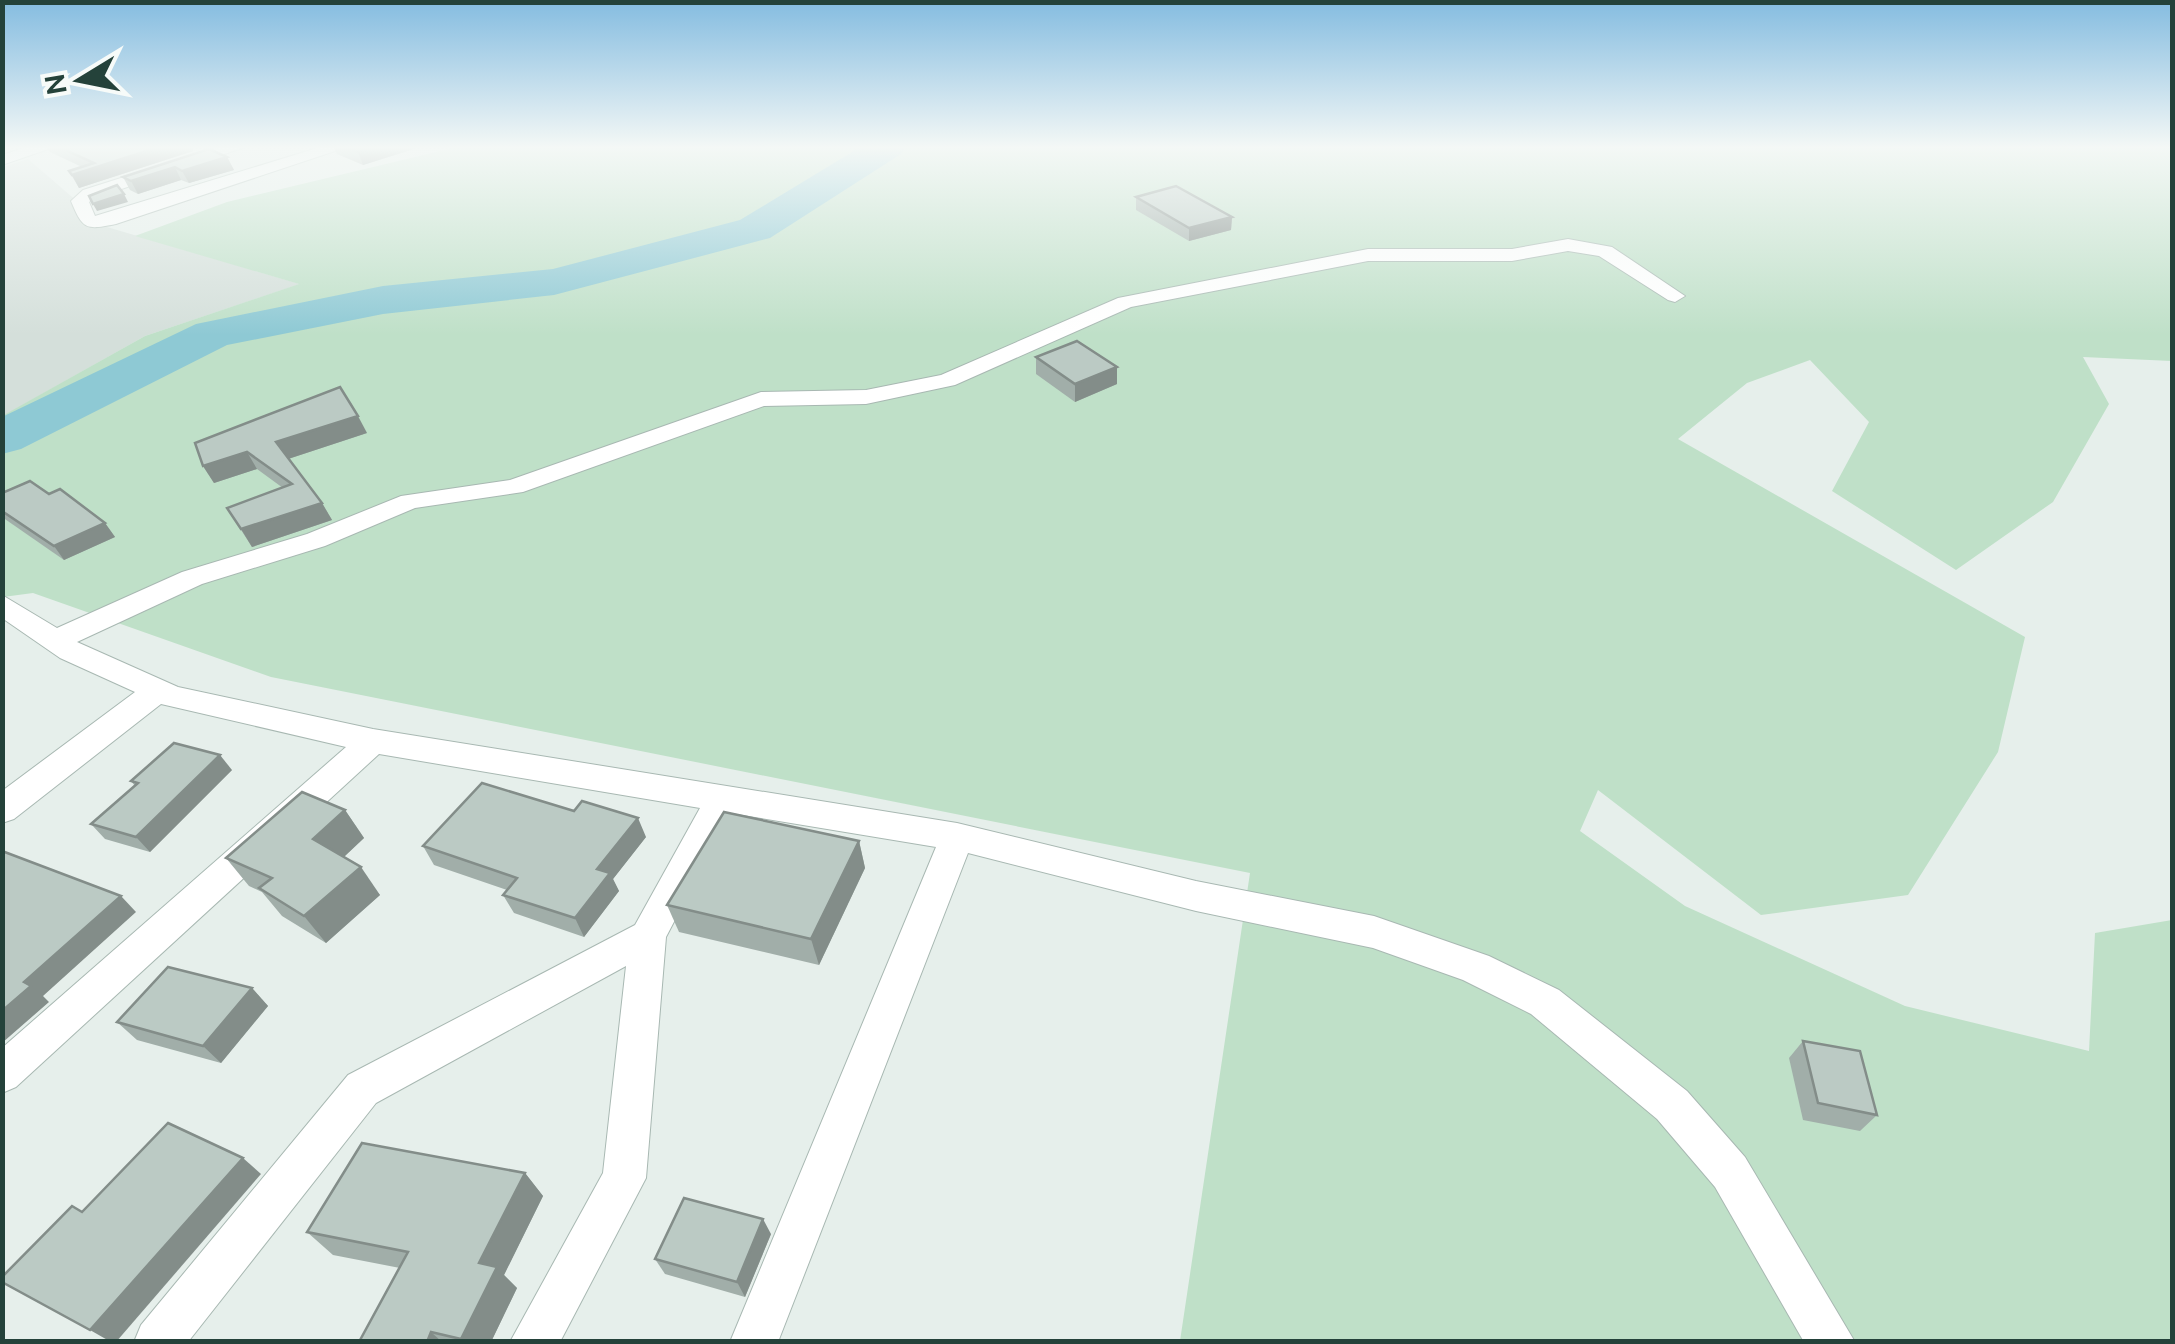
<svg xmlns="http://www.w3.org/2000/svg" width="2175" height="1344" viewBox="0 0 2175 1344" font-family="Ubuntu,sans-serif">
	<rect width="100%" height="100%" fill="#e6efeb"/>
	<polygon fill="#d4dfda" points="28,159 107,227 300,284 145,336 3,416 3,167"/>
	<polygon fill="#bfe0c8" points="461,146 2172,146 2172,361 2083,357 2109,404 2053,502 1956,570 1832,491 1869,422 1810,360 1747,383 1678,439 2025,637 1998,752 1908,895 1761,915 1598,790 1580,831 1685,906 1905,1006 2089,1051 2095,933 2172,920 2172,1341 1180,1341 1250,873 271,677 33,593 3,597 2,416 145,336 299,284 135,236 227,202"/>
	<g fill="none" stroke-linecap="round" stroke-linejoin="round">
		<polygon fill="#8ec9d4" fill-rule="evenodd" points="862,146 906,146 901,154 770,238 554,295 383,314 227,345 21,449 2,454 2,417 196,324 383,286 553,269 740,220"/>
		<defs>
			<g id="street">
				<path d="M222,146H248L95,198L89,202L95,216L324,146H350L116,224C86,230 83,230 71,201L83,190Z"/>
				<polygon points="1568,239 1612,247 1685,296 1675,302 1668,300 1599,256 1568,251 1512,261 1368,261 1131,307 955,385 866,404 764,406 523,492 415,508 325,546 202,584 77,642 178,687 373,729 957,823 1196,881 1374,916 1489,956 1559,990 1687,1091 1745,1157 1855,1342 1804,1342 1715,1187 1657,1119 1531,1014 1463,980 1373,948 1196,911 968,853 778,1342 730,1342 936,847 731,813 666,937 646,1178 560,1342 510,1342 603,1173 626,966 376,1103 188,1342 134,1342 141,1325 348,1075 635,925 700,808 379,754 16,1087 2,1093 2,1048 346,747 161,704 14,819 2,823 2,791 135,692 60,658 2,618 2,595 57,628 182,572 307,534 401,496 510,480 761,392 866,390 941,375 1118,298 1368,249 1512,249"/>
			</g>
			<polygon id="secondary" points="30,146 57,146 2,165 2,155"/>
		</defs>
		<use href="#street" stroke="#a8b8b2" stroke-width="2"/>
		<use href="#secondary" stroke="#a4bbb3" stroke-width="2"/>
		<use href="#street" fill="#fff" fill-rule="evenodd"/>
		<use href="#secondary" fill="#fff" fill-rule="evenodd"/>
	</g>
	<g fill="#a1aea9">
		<polygon points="46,146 191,146 193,151 79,188 69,171 82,167 50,152"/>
		<polygon points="333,146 423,146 363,165 337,154"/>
		<polygon points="227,157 234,170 189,183 181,180 138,194 130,190 123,177"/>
		<polygon points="1136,197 1232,217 1231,230 1189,241 1136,210"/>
		<polygon points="1036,357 1117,367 1117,384 1075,402 1036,374"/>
		<polygon points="367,433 288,459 322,503 332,520 252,547 227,508 283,488 257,469 214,483 203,466 195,443"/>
		<polygon points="2,493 49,494 105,523 115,537 64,560 2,517"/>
		<polygon points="232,770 150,852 105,839 91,824 135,786 131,781"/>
		<polygon points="345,810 364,838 344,857 380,895 326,943 282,916 262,892 249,886 226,858"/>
		<polygon points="646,837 613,879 619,891 584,937 514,913 503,895 507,890 434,865 423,846"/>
		<polygon points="859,841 865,868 819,965 679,932 667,905"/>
		<polygon points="252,988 268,1006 221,1063 137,1040 117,1022"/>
		<polygon points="1803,1041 1877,1115 1860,1131 1803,1120 1789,1058"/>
		<polygon points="525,1173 543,1196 504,1275 517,1288 491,1342 359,1342 400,1268 333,1255 307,1232"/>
		<polygon points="771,1234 745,1297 665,1274 655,1259"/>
	</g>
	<g fill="#838d89">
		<polygon points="162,146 191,146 193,151 79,188 72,175"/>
		<polygon points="375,146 423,146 363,165 358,152"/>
		<polygon points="227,157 234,170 189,183 182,171"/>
		<polygon points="175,167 181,180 138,194 131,181"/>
		<polygon points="124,194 128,202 97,211 93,204"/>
		<polygon points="1232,217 1231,230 1189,241 1189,228"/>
		<polygon points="1117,367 1117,384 1075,402 1075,384"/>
		<polygon points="358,416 367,433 285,460 276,442"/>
		<polygon points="247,452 257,469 214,483 203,466"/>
		<polygon points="322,503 332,520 252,547 241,529"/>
		<polygon points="105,523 115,537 64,560 54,546"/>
		<polygon points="220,755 232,770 150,852 136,837"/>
		<polygon points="345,810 364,838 333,867 313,839"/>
		<polygon points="638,818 646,837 613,879 619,891 584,937 575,918 597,869"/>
		<polygon points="859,841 865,868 819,965 811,939"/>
		<polygon points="361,867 380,895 326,943 304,916"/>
		<polygon points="121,896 136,912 43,996 49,1002 2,1043 2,1011 24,982"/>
		<polygon points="252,988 268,1006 221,1063 203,1046"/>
		<polygon points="243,1158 261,1174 116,1342 111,1342 90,1330"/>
		<polygon points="525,1173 543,1196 504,1275 517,1288 491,1342 464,1342 461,1339 479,1263"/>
		<polygon points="763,1219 771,1234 745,1297 737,1282"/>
		<polygon points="431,1332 442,1342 427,1342"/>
	</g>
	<g fill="#bbcac4" stroke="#838d89" stroke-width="2.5">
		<polygon points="57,146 162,146 72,175 69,171 94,163"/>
		<polygon points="345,146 375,146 358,152"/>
		<polygon points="209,149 227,157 182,171 175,167 131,181 123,177"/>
		<polygon points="117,185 124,194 93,204 89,196"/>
		<polygon points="1176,186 1232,217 1189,228 1136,197"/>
		<polygon points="1077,341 1117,367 1075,384 1036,357"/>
		<polygon points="340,387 358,416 276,442 322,503 241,529 227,508 292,484 247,452 203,466 195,443"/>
		<polygon points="30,481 49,494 60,489 105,523 54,546 2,511 2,493"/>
		<polygon points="174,743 220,755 136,837 91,824 138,783 131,781"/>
		<polygon points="482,783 574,811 582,801 638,818 597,869 610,873 575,918 503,895 517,878 423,846"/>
		<polygon points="302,792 345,810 313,839 361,867 304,916 259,888 272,878 226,858"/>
		<polygon points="724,812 859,841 811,939 667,905"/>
		<polygon points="2,851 121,896 24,982 31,986 2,1011"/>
		<polygon points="168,967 252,988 203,1046 117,1022"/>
		<polygon points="1803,1041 1860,1051 1877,1115 1818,1103"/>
		<polygon points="168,1123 243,1158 90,1330 2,1282 2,1277 72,1206 82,1212"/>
		<polygon points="362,1143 525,1173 479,1263 497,1267 461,1339 431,1332 427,1342 359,1342 408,1252 307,1232"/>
		<polygon points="684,1198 763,1219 737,1282 655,1259"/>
	</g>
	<linearGradient id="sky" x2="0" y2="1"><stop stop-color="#84bce0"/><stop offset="0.44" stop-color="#f4f8f6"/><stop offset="1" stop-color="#f4f8f6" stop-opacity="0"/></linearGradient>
	<rect width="2175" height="335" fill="url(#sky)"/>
	<rect width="2175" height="1344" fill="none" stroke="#24423a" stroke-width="10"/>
	<g transform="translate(80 80) rotate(260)" stroke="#f7fbf9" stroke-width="8" paint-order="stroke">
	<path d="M0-8L18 38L0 25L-18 38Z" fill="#24423a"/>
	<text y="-15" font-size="28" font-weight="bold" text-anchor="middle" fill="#24423a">N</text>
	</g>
</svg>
